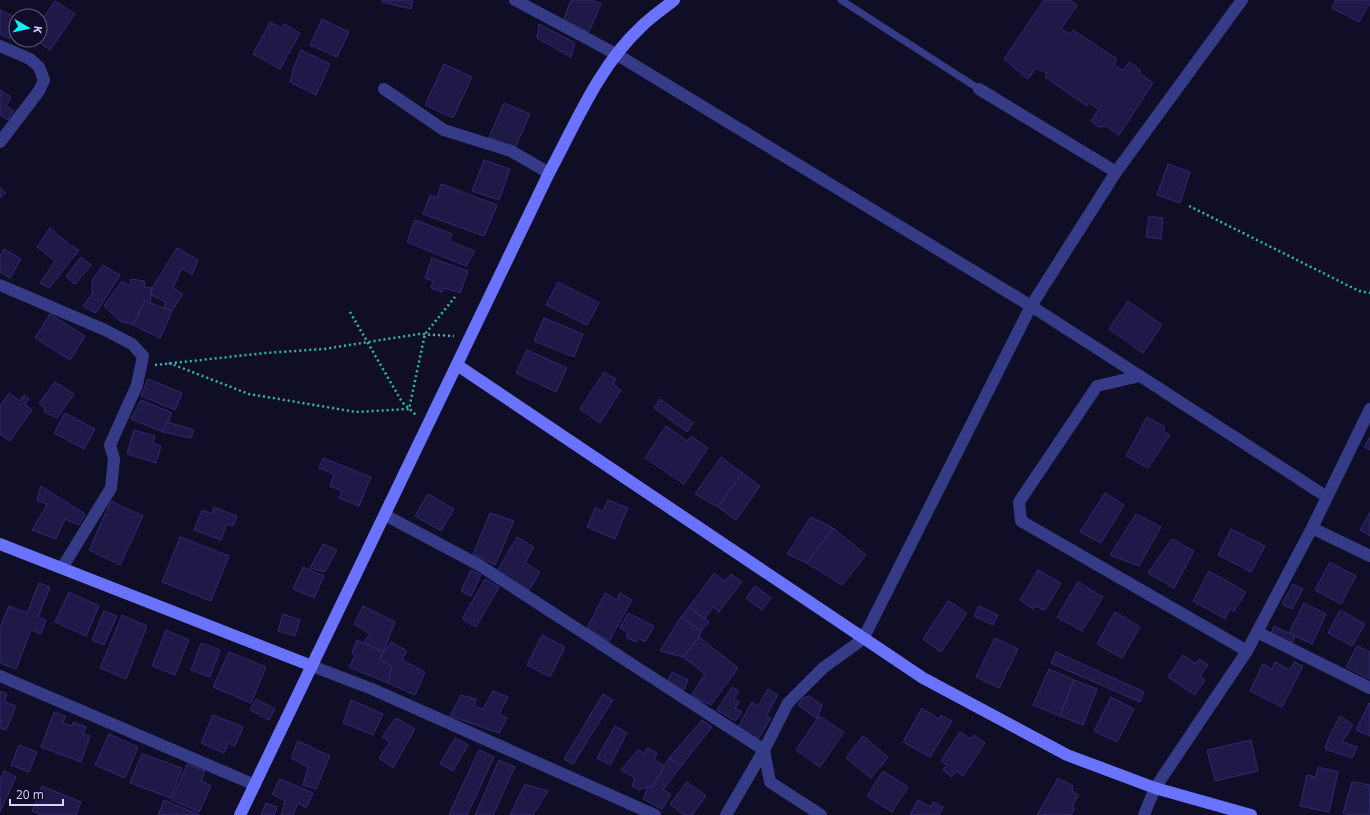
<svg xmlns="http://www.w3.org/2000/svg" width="1370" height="815" viewBox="0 0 1370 815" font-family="'Open Sans',sans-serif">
	<rect width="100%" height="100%" fill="#0f0e26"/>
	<g fill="#1e1947" stroke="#312a75">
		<polygon points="382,0 413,0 411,9 382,2"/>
		<polygon points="571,0 591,0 601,4 589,32 563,21"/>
		<polygon points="1044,0 1070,0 1077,5 1061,29 1070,34 1073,30 1117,59 1114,65 1123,70 1130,62 1140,70 1139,73 1153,83 1119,135 1106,126 1099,127 1091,121 1099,109 1088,103 1087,106 1045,77 1047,73 1036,68 1028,79 1004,59"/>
		<polygon points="1336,0 1370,0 1370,3 1359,22 1332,8"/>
		<polygon points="55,1 75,14 50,50 36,40 40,40 40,23"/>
		<polygon points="0,10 16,18 16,28 10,39 0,34"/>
		<polygon points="322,19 349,32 337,57 310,45"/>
		<polygon points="270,22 281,28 284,24 300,33 280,69 253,54"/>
		<polygon points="539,24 575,43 571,57 537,38"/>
		<polygon points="301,50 330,64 316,95 290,82 294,67"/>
		<polygon points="444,64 472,77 453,118 425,105"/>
		<polygon points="0,90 11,97 6,106 14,111 8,120 0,115"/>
		<polygon points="504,103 530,114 515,148 489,137"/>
		<polygon points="484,160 510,169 499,200 472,191"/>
		<polygon points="1168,164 1190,172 1180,203 1157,195"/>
		<polygon points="441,184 497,205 484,236 423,214 430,195 437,198"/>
		<polygon points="0,188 6,193 0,198"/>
		<polygon points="1149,216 1163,218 1161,239 1146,237"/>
		<polygon points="415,220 452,234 449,241 475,251 466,266 407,242"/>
		<polygon points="50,228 70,245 79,250 49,288 40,283 55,261 37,247"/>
		<polygon points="177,248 198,260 192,275 182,268 173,288 183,294 172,311 164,308 165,301 151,295 152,288"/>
		<polygon points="4,249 21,259 10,278 0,272 0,256"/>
		<polygon points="81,257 91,265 75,284 66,277"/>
		<polygon points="432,258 468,271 460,293 444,288 442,292 431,288 433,281 425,278"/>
		<polygon points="103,265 120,275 96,313 83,306 92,294 92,280"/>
		<polygon points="131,279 145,281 144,287 152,288 150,303 145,301 133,325 120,321 104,306 122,281 130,286"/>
		<polygon points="558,282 599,303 587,325 546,305"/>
		<polygon points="145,301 172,311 160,338 133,325"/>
		<polygon points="1128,301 1162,325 1143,353 1109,329"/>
		<polygon points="50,314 85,336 70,360 35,338"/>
		<polygon points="544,318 583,334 574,357 534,341"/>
		<polygon points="527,350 567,368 556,392 516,373"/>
		<polygon points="604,372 616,379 613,384 621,390 600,423 580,409"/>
		<polygon points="148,379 182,393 175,410 141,396"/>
		<polygon points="55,382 74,394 57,418 44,412 45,408 39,403"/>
		<polygon points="9,393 20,401 24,395 29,399 25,404 32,410 10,441 0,434 0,406"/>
		<polygon points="660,399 693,423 687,432 654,408"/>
		<polygon points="141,400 172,413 163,432 131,419"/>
		<polygon points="65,413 95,429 84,449 54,433"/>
		<polygon points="1147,417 1165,427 1163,431 1170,435 1148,468 1126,456"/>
		<polygon points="167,422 194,430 191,438 163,432"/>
		<polygon points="666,426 687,441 691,436 708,448 684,484 645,458"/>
		<polygon points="134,430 155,436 153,443 161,446 156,463 127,454"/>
		<polygon points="1370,437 1370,450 1364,447"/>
		<polygon points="721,457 742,473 718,507 695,494"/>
		<polygon points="323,458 371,477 359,506 339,498 342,491 330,486 334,474 319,468"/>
		<polygon points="742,473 760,486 736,520 718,507"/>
		<polygon points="41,486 85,514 79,525 65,519 56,539 32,530 47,505 37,500"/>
		<polygon points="1105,493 1124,505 1101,543 1080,532"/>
		<polygon points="428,494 454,509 441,531 415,516"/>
		<polygon points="608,500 628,508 615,539 587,527 595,508 603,511"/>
		<polygon points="111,501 143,516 120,565 89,550"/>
		<polygon points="214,507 237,516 233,526 227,524 221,540 194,530 202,510 212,514"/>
		<polygon points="1370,512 1370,536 1360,530"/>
		<polygon points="490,513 514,521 495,565 473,554"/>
		<polygon points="1136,514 1161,527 1139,566 1110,555"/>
		<polygon points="811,517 833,528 807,563 787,554"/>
		<polygon points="833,528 866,555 842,585 807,563"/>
		<polygon points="1231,529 1265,546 1251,572 1218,555"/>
		<polygon points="180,537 229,556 211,601 162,582"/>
		<polygon points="517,537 534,547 525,563 540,572 529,590 497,571"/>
		<polygon points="1172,539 1194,551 1174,588 1148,573"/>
		<polygon points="323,544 337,550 325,572 310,568"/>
		<polygon points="1330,562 1356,576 1341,604 1315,590"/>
		<polygon points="303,567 324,576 314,598 293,589"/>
		<polygon points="471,570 481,575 471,596 461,591"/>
		<polygon points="1038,570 1061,583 1045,610 1035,606 1033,609 1020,600"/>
		<polygon points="1209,571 1246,592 1234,611 1230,609 1225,619 1193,601"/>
		<polygon points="714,573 725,581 731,574 742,582 719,612 713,607 705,619 689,607"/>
		<polygon points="485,579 499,587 476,627 462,619"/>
		<polygon points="1078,582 1103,597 1082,631 1057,617"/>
		<polygon points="39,583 50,587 38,617 46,620 41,634 31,630 16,669 0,663 0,627 9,606 27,613"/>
		<polygon points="1293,584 1303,589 1292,609 1282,604"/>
		<polygon points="755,586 771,598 762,610 746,598"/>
		<polygon points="69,592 99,606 86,636 55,622"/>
		<polygon points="605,593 617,600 620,593 632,600 609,641 587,628"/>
		<polygon points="948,601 967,613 941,652 923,639"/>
		<polygon points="1304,603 1326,614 1312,644 1289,633"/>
		<polygon points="363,606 395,622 383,652 363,643 370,634 354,624"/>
		<polygon points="979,606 998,615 993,625 974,616"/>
		<polygon points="689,607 709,622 701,631 681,617"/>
		<polygon points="1340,610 1365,624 1352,646 1328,633"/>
		<polygon points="104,611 117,616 104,645 92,640"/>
		<polygon points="1115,612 1140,627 1122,658 1097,644"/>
		<polygon points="628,613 654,626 645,642 638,638 636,642 626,637 628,632 620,628"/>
		<polygon points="283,614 300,620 295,636 278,631"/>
		<polygon points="122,615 147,626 126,679 100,668"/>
		<polygon points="681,617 701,631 699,637 683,657 660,651"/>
		<polygon points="1274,626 1295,636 1292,643 1271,634"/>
		<polygon points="166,630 189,640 175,675 152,666"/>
		<polygon points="542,635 565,647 550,677 527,665"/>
		<polygon points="699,637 738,668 711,705 691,696 705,674 683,657"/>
		<polygon points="995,638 1018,649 999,688 976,677"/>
		<polygon points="357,640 383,652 380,660 392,666 388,683 349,667 355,656 352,652"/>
		<polygon points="391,642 407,651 402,660 425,672 415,695 388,683 392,666 380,660 383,652"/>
		<polygon points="201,643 220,650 210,677 191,670"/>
		<polygon points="1357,646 1370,652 1370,679 1346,667"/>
		<polygon points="229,652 266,667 251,703 213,687"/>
		<polygon points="1056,652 1144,692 1140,702 1051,663"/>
		<polygon points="1183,655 1196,664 1199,659 1208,665 1200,676 1205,680 1195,695 1168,677"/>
		<polygon points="1275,662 1290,670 1294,662 1303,666 1282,707 1250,691 1263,664 1272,669"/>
		<polygon points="1049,669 1074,680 1060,716 1033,705"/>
		<polygon points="672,672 688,680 683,691 667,682"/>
		<polygon points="1074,680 1097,689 1083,725 1060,716"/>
		<polygon points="732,687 739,691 734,698 739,702 735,708 742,712 735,721 717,710"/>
		<polygon points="768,689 778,695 766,716 771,718 758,739 738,727 752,702 758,706"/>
		<polygon points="0,691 7,694 4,701 16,706 6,730 0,728"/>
		<polygon points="493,691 508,697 499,714 507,718 499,733 450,716 461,695 476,699 474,706 483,709"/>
		<polygon points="603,694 613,700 573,764 564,759"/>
		<polygon points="809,696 822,705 817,719 798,705 803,698"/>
		<polygon points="1111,697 1134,709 1117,742 1094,731"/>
		<polygon points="256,699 275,709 269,720 250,710"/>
		<polygon points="351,700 383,714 373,735 343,723"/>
		<polygon points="1369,703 1370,704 1370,736 1356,730"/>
		<polygon points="922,708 939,719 941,715 952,721 930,757 903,742"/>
		<polygon points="54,712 65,716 63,723 72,726 73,722 86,727 83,734 90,736 81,762 41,747"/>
		<polygon points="213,715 243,727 235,746 228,743 224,753 201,743"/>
		<polygon points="819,716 844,732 820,767 796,750"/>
		<polygon points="1340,716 1353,725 1342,742 1357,747 1352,758 1325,749 1329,737"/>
		<polygon points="396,718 415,729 393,768 379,758 390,742 382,737"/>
		<polygon points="702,720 712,727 681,766 669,758"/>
		<polygon points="615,726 627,733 610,765 597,758"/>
		<polygon points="960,732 971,739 974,735 985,743 963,776 956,771 952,777 943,770 947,765 941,761"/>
		<polygon points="109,734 138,747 125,778 95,765"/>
		<polygon points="863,736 888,757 871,778 846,758"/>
		<polygon points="455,738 468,745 453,771 440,764"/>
		<polygon points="1251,740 1258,771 1215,781 1207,750"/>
		<polygon points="298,741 330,756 316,789 303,785 308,767 291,758"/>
		<polygon points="19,745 37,752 29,772 11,765"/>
		<polygon points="647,748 657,753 654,760 665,766 652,788 648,786 640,790 632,786 635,778 621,770 638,750 644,753"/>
		<polygon points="479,750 494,757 467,815 452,815 449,814"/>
		<polygon points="142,754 182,768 171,798 130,783"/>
		<polygon points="669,758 681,766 663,790 671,794 662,809 643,799 648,786 652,788"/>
		<polygon points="499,760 515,767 493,815 475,815"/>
		<polygon points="187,764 205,771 201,781 211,786 199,812 172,800"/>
		<polygon points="1318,767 1338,772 1329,812 1300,806 1307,775 1316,777"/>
		<polygon points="4,771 16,777 0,812 0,780"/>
		<polygon points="883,771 908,787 892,812 867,796"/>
		<polygon points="1058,778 1073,786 1072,791 1079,795 1072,806 1075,808 1071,815 1037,815"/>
		<polygon points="280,779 313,793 306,808 298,803 293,815 281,815 285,801 272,794"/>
		<polygon points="687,782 706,796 692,815 684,815 670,804"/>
		<polygon points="1352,782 1370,785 1369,815 1352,815 1343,813"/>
		<polygon points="525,784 548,791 533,815 510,815"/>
		<polygon points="42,786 81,802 76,815 41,815 32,811"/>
		<polygon points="164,800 200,815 158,815"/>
		<polygon points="918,800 931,807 933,802 943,807 939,815 910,815"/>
		<polygon points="266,803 277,807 274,815 261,815"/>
	</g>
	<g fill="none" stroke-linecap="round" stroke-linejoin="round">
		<g stroke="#29bca6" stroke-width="2.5" stroke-dasharray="2 3" stroke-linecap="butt">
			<polyline points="1189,206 1359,291 1370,293"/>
			<polyline points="350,312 402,402 416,415"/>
			<polyline points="169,363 249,394 356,412 409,409 425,334 455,297"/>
			<polyline points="155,365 265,353 324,349 419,334 454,336"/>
		</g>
		<polyline stroke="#363b87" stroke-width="7" points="841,0 979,89"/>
		<g stroke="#363b87" stroke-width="12">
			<polyline points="515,0 616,54 1031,306 1140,376"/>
			<polyline points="0,46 30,59 39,67 44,80 39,91 0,142"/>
			<polyline points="384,89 444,130 511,151 549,173"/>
			<polyline points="1116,172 1242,0"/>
			<polyline points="0,285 105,330 132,344 143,356 137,385 110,445 114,459 111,488 62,568"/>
			<polyline points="385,515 479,565 764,750 770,782 821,815"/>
			<polyline points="1312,528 1370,556"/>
			<polyline points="1257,632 1370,688"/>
			<polyline points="1247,651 1021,521 1019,502 1097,386 1140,376 1327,497"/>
			<polyline points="312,666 372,689 655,815"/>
			<polyline points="0,676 255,785"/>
			<polyline points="726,815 764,750 788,703 823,668 863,639 1031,306 1116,172 979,89"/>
			<polyline points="1144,815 1155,788 1247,651 1312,528 1370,409"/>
		</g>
		<g stroke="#6973ff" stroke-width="12">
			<polyline points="457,365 923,678 1067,755 1155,788 1251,815"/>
			<polyline points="0,544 312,666"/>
			<path d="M240,815L549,173C576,123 599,66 641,27C651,17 663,9 674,0"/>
		</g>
	</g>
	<g transform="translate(28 28) rotate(99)"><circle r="19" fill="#0f0e26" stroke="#5d5c7d"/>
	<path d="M0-3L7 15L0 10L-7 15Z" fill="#00fbfd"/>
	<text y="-6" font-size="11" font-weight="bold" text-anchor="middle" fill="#d3d2ff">K</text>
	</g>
	<path d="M10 799v6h53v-6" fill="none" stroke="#d3d2ff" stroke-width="2"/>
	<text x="16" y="799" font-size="12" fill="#d3d2ff" stroke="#0f0e26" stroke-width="3" paint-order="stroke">20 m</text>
</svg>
